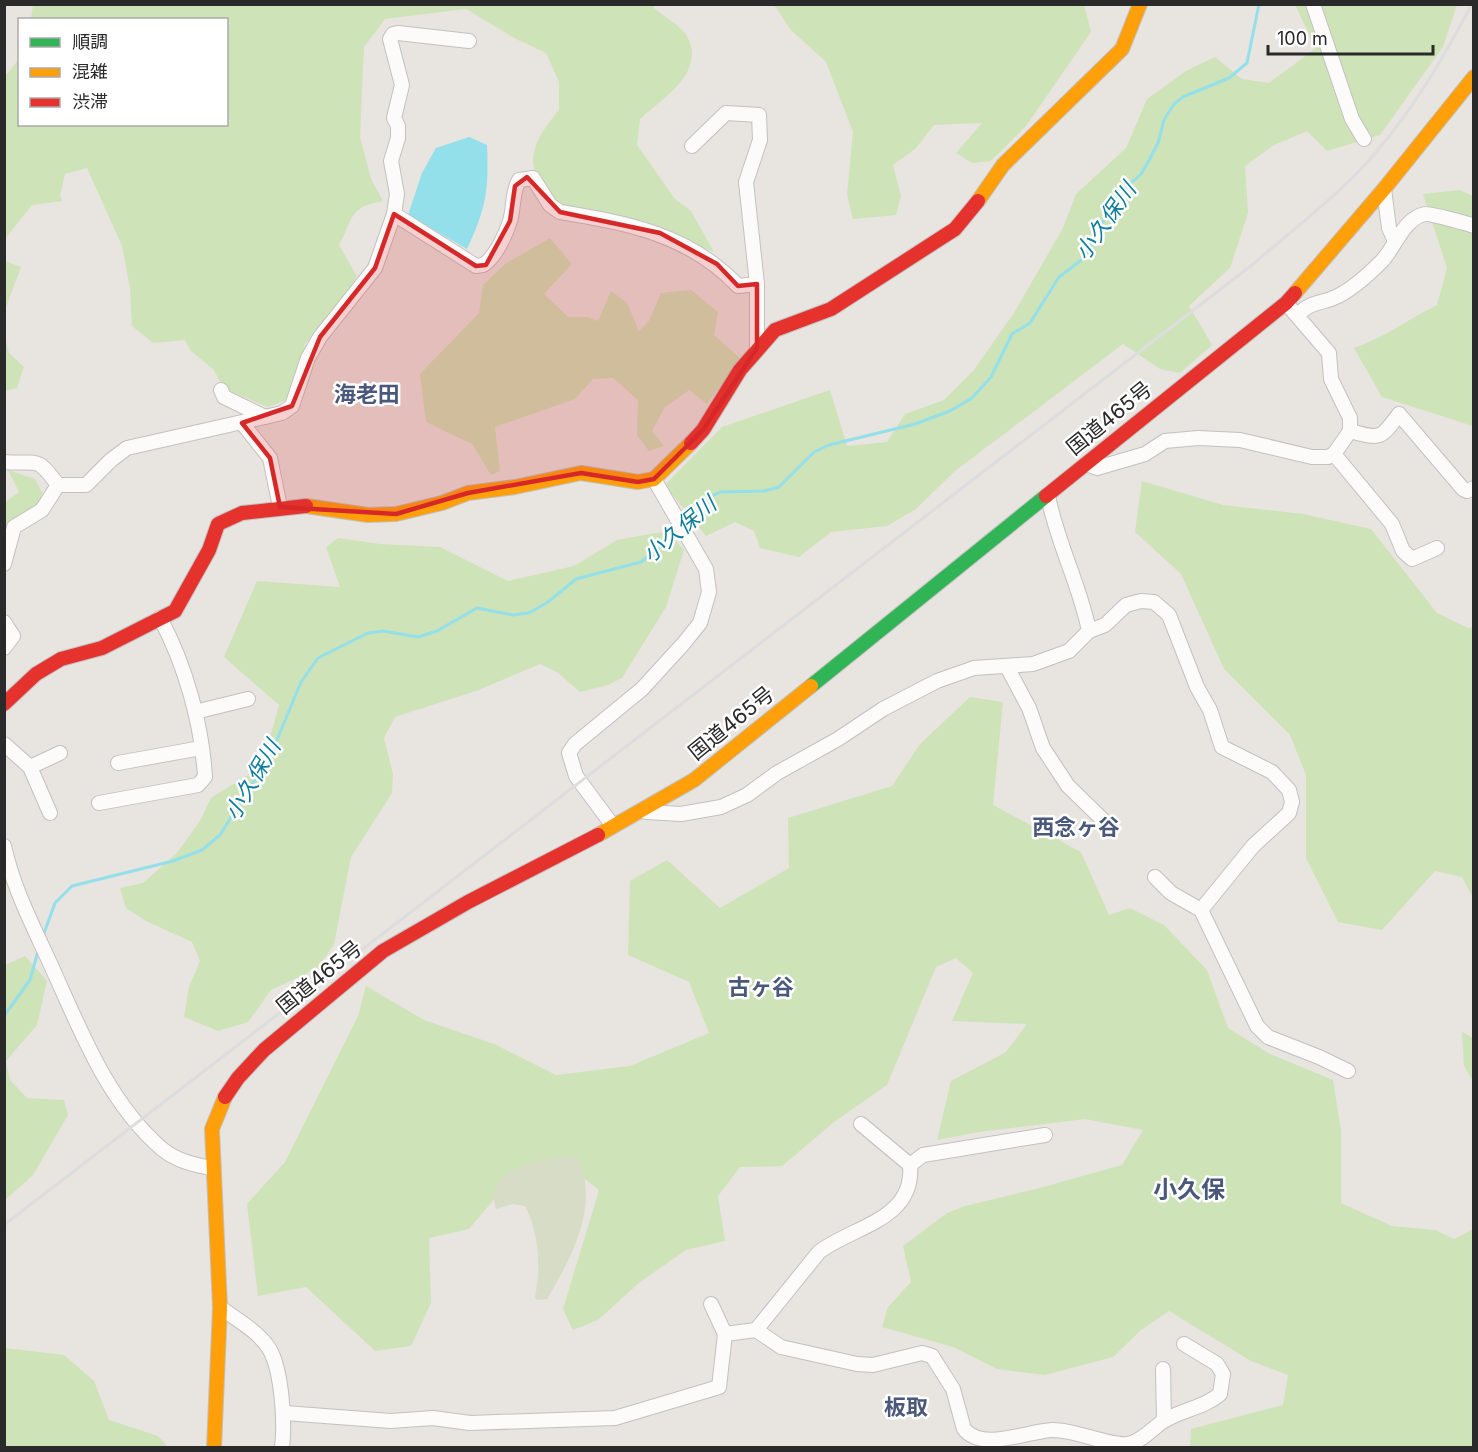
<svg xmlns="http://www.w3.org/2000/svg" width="1478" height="1452" viewBox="0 0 1478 1452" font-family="Inter,'Noto Sans JP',sans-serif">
	<rect width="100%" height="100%" fill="#e8e4e0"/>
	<g fill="#cfe3b8">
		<path d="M33,5H654V8C663,16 681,26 687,36C707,73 661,99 640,119L637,145L675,199L691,211L714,252L635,219L556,204C550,194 539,182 535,171C527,149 546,126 559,110V82L546,53L516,39L466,9L385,19L364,47L360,137L371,179L383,201C348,207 354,218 339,245L357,276L346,294L305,344L291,398L268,407L234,393L221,384L214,370L190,350L185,340L153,343L132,326L130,288L122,246L87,168L65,174L60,195L62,201L32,205L5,239V73L7,74L19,59L20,124H226V20L31,19Z"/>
		<polygon points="774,5 1084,5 1091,32 1026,126 991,161 972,163 956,153 982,123 934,125 915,149 893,165 901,196 896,215 853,219 847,195 853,132 826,62 791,30"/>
		<polygon points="1295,5 1457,5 1443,47 1380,135 1327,151 1307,131 1274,145 1245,166 1248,213 1230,268 1189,306 1212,345 1180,373 1160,369 1123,344 955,471 916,509 887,526 831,532 799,557 760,548 754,531 735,522 706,536 665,485 722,427 830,390 847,446 887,442 905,414 944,400 973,371 1014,313 1063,228 1076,194 1126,148 1147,99 1186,71 1215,57 1242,79 1269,83 1316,48"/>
		<path d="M1460,190L1473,196V426L1382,397L1354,348C1386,337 1407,320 1437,305L1447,268L1423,194Z"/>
		<polygon points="550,238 572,264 544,294 568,317 587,317 598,321 611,291 627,303 639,331 649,321 661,293 691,290 718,312 714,335 741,359 707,404 689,390 665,407 652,431 664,446 649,451 637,435 638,400 613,378 593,379 575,399 495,427 500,471 491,475 472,444 426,422 420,374 479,313 483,285 505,264"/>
		<polygon points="5,261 21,267 5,310"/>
		<polygon points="5,337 9,353 24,367 17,388 5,391"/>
		<polygon points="8,470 35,479 45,498 31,513 5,533 4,503 19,492"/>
		<polygon points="1142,481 1223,505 1303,514 1371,529 1437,613 1468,628 1473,627 1473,898 1462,877 1435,871 1382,930 1338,922 1306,858 1306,775 1290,735 1224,669 1181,574 1135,532"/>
		<polygon points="667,531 684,550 666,607 622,678 608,685 580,692 557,672 540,664 476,691 395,717 384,738 393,774 392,793 351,857 334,944 318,968 271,990 248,1022 218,1031 184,1017 189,987 200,961 192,942 146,921 126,908 120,888 143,883 176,854 200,821 211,798 262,766 279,705 224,657 257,581 340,587 326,547 338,538 380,544 440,547 508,581 574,566 617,540"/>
		<polygon points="970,697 1003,702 993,805 1081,852 1109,915 1130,908 1164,925 1207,970 1228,1028 1270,1054 1333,1080 1341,1131 1341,1203 1392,1226 1435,1230 1454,1239 1473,1229 1473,1447 1190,1447 1191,1429 1283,1405 1288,1375 1251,1361 1169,1311 1141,1330 1113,1357 1045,1375 997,1369 953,1347 882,1327 888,1307 911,1282 903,1246 947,1213 965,1206 1036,1189 1122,1165 1143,1130 1085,1119 979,1132 937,1140 951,1081 1006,1052 1027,1024 952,1021 973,973 956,958 936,967 887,1085 834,1122 782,1166 740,1167 718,1196 725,1241 686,1250 640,1282 598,1320 573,1330 563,1309 599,1190 568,1166 512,1178 469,1229 429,1238 431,1303 411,1346 375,1351 306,1287 258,1296 247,1204 285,1162 358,1016 366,986 424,1020 494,1044 556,1075 630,1066 709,1033 689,982 628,955 630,881 667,860 720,908 789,868 788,818 892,786 920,744"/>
		<polygon points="25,956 47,981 37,1025 6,1061 10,1080 27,1098 64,1100 68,1115 33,1175 5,1200 5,965"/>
		<polygon points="1462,1032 1473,1038 1473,1081 1464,1066"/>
		<polygon points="5,1348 64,1355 94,1381 109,1420 158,1436 168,1447 5,1447"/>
	</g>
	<path fill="#d7dcc7" d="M571,1156L578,1158C599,1204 574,1253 550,1294L547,1299L537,1300L535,1297C541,1267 539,1233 525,1206L513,1204L496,1209C481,1169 543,1159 571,1156Z"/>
	<path fill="#93dfea" d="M469,137L487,145C489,190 486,208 467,249L408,215L422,173L436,148Z"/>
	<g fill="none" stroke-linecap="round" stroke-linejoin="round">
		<g stroke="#93dfea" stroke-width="3">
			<polyline points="685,525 712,496 720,492 764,491 779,487 814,452 829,445 915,424 950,411 972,398 991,377 1012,334 1030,323 1059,277 1084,258 1115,198 1141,174 1147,164 1158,143 1164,120 1174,104 1183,97 1229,78 1247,63 1259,4"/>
			<polyline points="43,936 55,903 72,886 173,861 202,850 220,835 272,752 301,682 318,658 368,633 383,631 418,637 437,631 477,608 513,615 529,613 548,602 576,579 641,562 679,532"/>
			<polyline points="4,1016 30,980 38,951"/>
		</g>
		<defs>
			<g id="street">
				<polyline points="1313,4 1352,119 1364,139"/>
				<polyline points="692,146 726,113 759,115 760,140 746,182 757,284"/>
				<polyline points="1384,189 1389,228 1395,241"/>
				<path d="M394,214L476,266L483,265C495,258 506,234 510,221C514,208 512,192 519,180L533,178L550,205L560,212C627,223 689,234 738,286L757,284V348"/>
				<path d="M1297,315C1315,299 1320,305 1338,296C1354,288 1370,273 1382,261C1395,247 1404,218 1425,214C1428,213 1470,224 1474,226"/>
				<polyline points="221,390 224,397 265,417"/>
				<polyline points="242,423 270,458 280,507"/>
				<path d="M1350,431C1381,439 1380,440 1399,414L1463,489L1467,491L1474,488"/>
				<polyline points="1334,454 1392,524 1403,551 1412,559 1437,548"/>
				<path d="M4,462C39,465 35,454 58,485"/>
				<polyline points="1086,464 1097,468 1145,454 1165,441 1198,438 1240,440 1312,457 1328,457 1334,454 1350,431 1350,418 1331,379 1329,353 1286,303"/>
				<polyline points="4,564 14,527 42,510 58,485 86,485 111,460 127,448 282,413 292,406 308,358 320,337 375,268 394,214 397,194 391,161 398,138 398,126 394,118 402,85 390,39 393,34 398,33 469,41"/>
				<polyline points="4,622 13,636 4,648"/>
				<polyline points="1089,631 1105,625 1126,605 1141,601 1154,602 1169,615 1197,687 1210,710 1222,747 1272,772 1289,790 1292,802 1289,813 1253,846 1201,910"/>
				<polyline points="1007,667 1029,708 1043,748 1068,786 1102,819"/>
				<polyline points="195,712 248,699"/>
				<polyline points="4,744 30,767 50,813"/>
				<polyline points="118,763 201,748"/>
				<polyline points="30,767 60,753"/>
				<path d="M99,803L198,785L205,777C202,724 185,664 160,618"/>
				<path d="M646,812L681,814L721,807L747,795L777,773L838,739L883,709L937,681L974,668L1033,664L1069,651L1089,631C1080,585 1057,543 1048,496"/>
				<polyline points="613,826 576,776 569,753 575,744 642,689 684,643 700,623 709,592 706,569 654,479"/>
				<path d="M4,846C13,887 32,924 49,961C79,1026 106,1101 162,1149C177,1161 194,1165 212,1168"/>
				<polyline points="1155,877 1171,893 1201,910 1257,1026 1268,1037 1319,1057 1348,1071"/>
				<polyline points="861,1124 910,1165"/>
				<polyline points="711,1304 725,1334"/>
				<path d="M220,1307C235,1319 260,1332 270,1350C282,1372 285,1423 282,1448"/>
				<path d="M756,1330L819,1252C853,1226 915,1220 910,1165L923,1155L1045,1135"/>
				<polyline points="1163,1369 1164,1421"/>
				<path d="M285,1413L391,1421L433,1418L470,1423L615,1418L719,1387L725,1334L756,1330L781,1347L857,1364L873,1365L922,1353L932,1356L953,1389L964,1429C982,1452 1028,1431 1052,1430C1074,1429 1111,1447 1128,1444C1141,1442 1152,1429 1162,1422C1180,1410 1204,1408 1220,1394L1223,1374L1217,1364L1184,1344"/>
			</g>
			<polyline id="fast" points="811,686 1046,496"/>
			<g id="slow">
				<polyline points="978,201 1003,165 1122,49 1140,4"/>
				<polyline points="1295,293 1384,189 1474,77"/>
				<polyline points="306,506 368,515 396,514 442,503 468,493 515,487 581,473 638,482 654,479 691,443"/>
				<polyline points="598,835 694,780 811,686"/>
				<polyline points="214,1448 220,1307 212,1129 225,1097"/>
			</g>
			<g id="jam">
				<polyline points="691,443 703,430 740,370 775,330 831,309 955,229 978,201"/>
				<polyline points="1046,496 1286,303 1295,293"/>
				<polyline points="4,704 36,674 61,659 102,648 175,611 209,550 218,524 242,513 306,506"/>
				<polyline points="225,1097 238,1078 264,1050 383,951 468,902 598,835"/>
			</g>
		</defs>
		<use href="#street" stroke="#c2c1c1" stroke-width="16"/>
		<use href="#fast" stroke="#c2c1c1" stroke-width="16"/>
		<use href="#slow" stroke="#c2c1c1" stroke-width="16"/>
		<use href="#jam" stroke="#c2c1c1" stroke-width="16"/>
		<use href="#street" stroke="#fcfbfa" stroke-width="14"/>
		<use href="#fast" stroke="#30b455" stroke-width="14"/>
		<use href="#slow" stroke="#ff9f0a" stroke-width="14"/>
		<use href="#jam" stroke="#e5322d" stroke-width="14"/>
		<path stroke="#deddde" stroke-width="3" d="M4,1225L1252,265C1288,234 1326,205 1359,171C1406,122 1440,64 1472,4"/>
	</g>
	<path fill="#d62828" fill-opacity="0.2" stroke="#d62828" stroke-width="4.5" stroke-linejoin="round" d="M527,177L560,212L660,233L717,264L738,286L757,284V348L703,430L654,479L638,482L581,473L468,493L396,514L280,507L270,458L242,423L292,406L320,337L375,268L394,214L476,266L486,265L510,221L515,186Z"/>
	<g text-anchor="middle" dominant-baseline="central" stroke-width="5" stroke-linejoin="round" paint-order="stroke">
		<g font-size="21" fill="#2a2a2a" stroke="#fff">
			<text transform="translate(1109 418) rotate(-39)">国道465号</text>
			<text transform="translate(731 723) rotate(-39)">国道465号</text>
			<text transform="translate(319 977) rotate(-39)">国道465号</text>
		</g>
		<g font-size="22" font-style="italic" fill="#0d7d9b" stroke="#fff">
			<text transform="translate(1105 221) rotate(-55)">小久保川</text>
			<text transform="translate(679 529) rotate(-40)">小久保川</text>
			<text transform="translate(252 780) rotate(-60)">小久保川</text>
		</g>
		<g font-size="22" font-weight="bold" fill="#4a597b" stroke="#fff">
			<text x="367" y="394">海老田</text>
			<text x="1076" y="827">西念ヶ谷</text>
			<text x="761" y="987">古ヶ谷</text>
			<text x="906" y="1407">板取</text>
		</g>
		<g font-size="24" font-weight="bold" fill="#4a597b" stroke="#fff">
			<text x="1189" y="1189">小久保</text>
		</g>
	</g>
	<rect width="1478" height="1452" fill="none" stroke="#2a2a2a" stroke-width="12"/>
	<rect x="18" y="18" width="210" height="108" fill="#ffffff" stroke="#aaaaaa" stroke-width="1.5"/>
	<rect x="30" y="38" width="30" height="9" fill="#30b455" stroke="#aaaaaa" stroke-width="1.5"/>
	<text x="72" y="48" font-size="18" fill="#2a2a2a">順調</text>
	<rect x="30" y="68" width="30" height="9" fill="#ff9f0a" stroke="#aaaaaa" stroke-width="1.5"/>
	<text x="72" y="78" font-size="18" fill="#2a2a2a">混雑</text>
	<rect x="30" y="98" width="30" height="9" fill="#e5322d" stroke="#aaaaaa" stroke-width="1.5"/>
	<text x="72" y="108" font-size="18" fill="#2a2a2a">渋滞</text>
	<path d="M1268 45v9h165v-9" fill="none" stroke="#2a2a2a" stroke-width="3"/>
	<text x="1277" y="45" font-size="18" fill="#2a2a2a" stroke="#ffffff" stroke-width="4.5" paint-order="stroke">100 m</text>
</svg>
